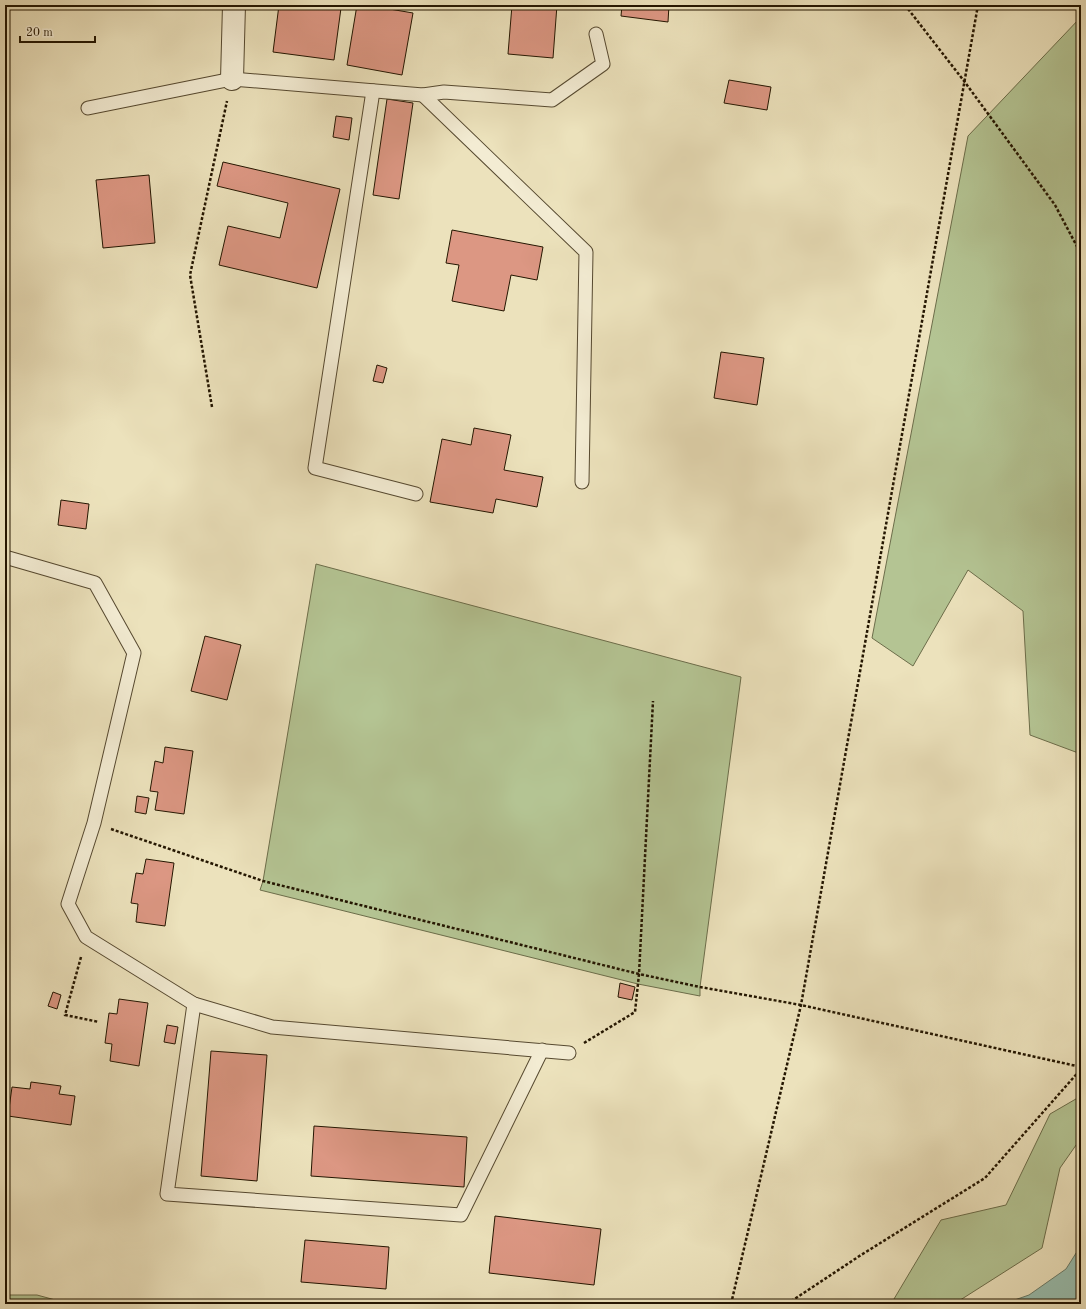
<svg xmlns="http://www.w3.org/2000/svg" width="1086" height="1309" viewBox="0 0 1086 1309" font-family="'Old Standard TT',serif">
	<rect width="100%" height="100%" fill="#ece2bc"/>
	<filter id="stains"><feTurbulence type="fractalNoise" baseFrequency=".005" numOctaves="4"/><feColorMatrix values="0 0 0 0 .2 0 0 0 0 .09 0 0 0 0 .02 0 0 0 .5 -.17"/></filter>
	<radialGradient id="worn" r=".72"><stop offset=".6" stop-color="#630" stop-opacity="0"/><stop offset="1" stop-color="#630" stop-opacity=".3"/></radialGradient>
	<g fill="#b4c493" stroke="#6c6d4a">
		<polygon points="1080,18 1081,18 1081,754 1030,735 1023,611 968,570 913,666 872,638 968,136"/>
		<polygon points="316,564 741,677 700,987 700,996 638,984 260,890 263,881"/>
		<polygon points="1081,1096 1081,1138 1060,1168 1042,1248 954,1304 891,1304 941,1220 1006,1205 1050,1114"/>
		<polygon points="5,1295 37,1295 70,1304 5,1304"/>
	</g>
	<polygon fill="#99beae" stroke="#6a7b69" points="1081,1240 1081,1304 1003,1304 1029,1295 1066,1269 1078,1250"/>
	<g fill="#dc9783" stroke="#241601">
		<polygon points="279,5 315,5 341,8 334,60 273,52"/>
		<polygon points="357,5 366,5 413,13 402,75 347,65"/>
		<polygon points="512,5 557,5 553,58 508,54"/>
		<polygon points="622,5 669,5 668,22 621,16"/>
		<polygon points="729,80 771,87 767,110 724,103"/>
		<polygon points="387,99 413,103 399,199 373,195"/>
		<polygon points="336,116 352,118 349,140 333,137"/>
		<polygon points="223,162 340,189 317,288 219,265 228,226 280,238 288,203 217,186"/>
		<polygon points="149,175 155,243 103,248 96,180"/>
		<polygon points="452,230 543,247 537,280 511,275 504,311 452,301 459,265 446,263"/>
		<polygon points="721,352 764,358 757,405 714,398"/>
		<polygon points="377,365 387,368 383,383 373,381"/>
		<polygon points="474,428 511,435 504,470 543,477 537,507 496,499 493,513 430,502 442,439 471,445"/>
		<polygon points="61,500 89,504 86,529 58,525"/>
		<polygon points="205,636 241,645 227,700 191,691"/>
		<polygon points="165,747 193,751 184,814 155,810 158,792 150,791 155,761 163,763"/>
		<polygon points="137,796 149,798 146,814 135,812"/>
		<polygon points="146,859 174,863 165,926 136,922 138,904 131,903 136,873 143,874"/>
		<polygon points="620,983 635,987 632,1000 618,997"/>
		<polygon points="53,992 61,995 57,1009 48,1006"/>
		<polygon points="119,999 148,1003 139,1066 110,1061 112,1044 105,1043 109,1013 117,1014"/>
		<polygon points="167,1025 178,1027 175,1044 164,1042"/>
		<polygon points="211,1051 267,1055 257,1181 201,1176"/>
		<polygon points="31,1082 61,1086 59,1094 75,1096 71,1125 8,1116 12,1087 30,1089"/>
		<polygon points="314,1126 467,1137 464,1187 311,1176"/>
		<polygon points="495,1216 601,1229 594,1285 489,1273"/>
		<polygon points="305,1240 389,1247 386,1289 301,1282"/>
	</g>
	<g fill="none" stroke-linecap="round" stroke-linejoin="round">
		<defs>
			<g id="lane">
				<polyline points="373,91 315,468 416,494"/>
				<polyline points="423,95 586,252 582,482"/>
				<polyline points="88,108 232,79 423,95 444,92 552,100 603,64 596,34"/>
				<polyline points="5,557 95,583 134,653 94,823 68,904 86,937 194,1004 272,1027 569,1053"/>
				<polyline points="194,1004 167,1194 461,1215 542,1050"/>
			</g>
			<polyline id="street" points="232,79 234,5"/>
		</defs>
		<use href="#lane" stroke="#564930" stroke-width="15"/>
		<use href="#street" stroke="#564930" stroke-width="24"/>
		<g stroke="#241601" stroke-width="2.5" stroke-dasharray="3 2" stroke-linecap="butt">
			<polyline points="905,5 964,81 1055,205 1081,254"/>
			<polyline points="212,407 190,275 227,101"/>
			<polyline points="111,829 263,881 639,974 653,701"/>
			<polyline points="81,957 65,1015 99,1022"/>
			<polyline points="584,1043 635,1012 639,974 700,987 801,1005 1081,1067"/>
			<polyline points="731,1304 801,1005 978,5"/>
			<polyline points="787,1304 861,1255 985,1178 1081,1069"/>
		</g>
		<use href="#lane" stroke="#f3ecd3" stroke-width="13"/>
		<use href="#street" stroke="#f3ecd3" stroke-width="22"/>
	</g>
	<rect width="1086" height="1309" fill="none" stroke="#ece2bc" stroke-width="20"/>
	<rect x="6" y="6" width="1074" height="1297" fill="none" stroke="#241601" stroke-width="2"/>
	<rect x="10" y="10" width="1066" height="1289" fill="none" stroke="#241601"/>
	<path d="M20 36v6h75v-6" fill="none" stroke="#241601" stroke-width="2"/>
	<text x="26" y="36" font-size="12" fill="#241601" stroke="#f3ecd3" stroke-width="3" paint-order="stroke">20 m</text>
	<rect width="100%" height="100%" filter="url(#stains)"/>
	<rect width="100%" height="100%" fill="url(#worn)"/>
</svg>
